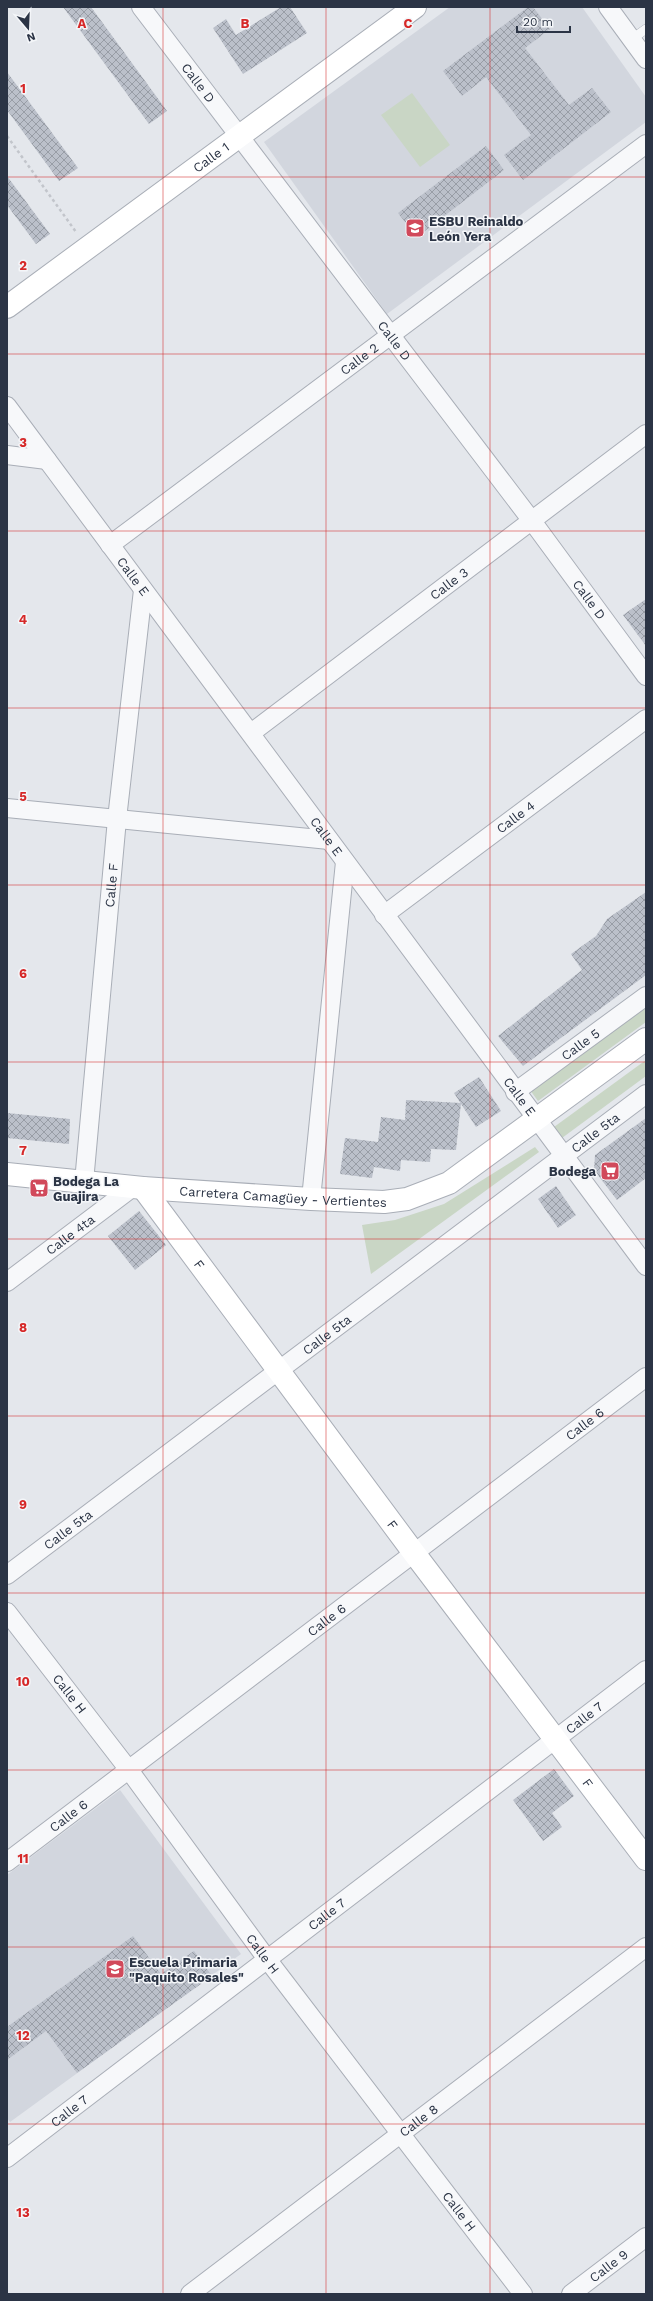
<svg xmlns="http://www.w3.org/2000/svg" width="653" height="2301" viewBox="0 0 653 2301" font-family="'Work Sans',sans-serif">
	<defs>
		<pattern id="building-cross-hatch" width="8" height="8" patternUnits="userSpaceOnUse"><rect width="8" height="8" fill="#bbc0ca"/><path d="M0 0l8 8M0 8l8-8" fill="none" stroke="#989da6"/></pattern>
	</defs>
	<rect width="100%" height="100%" fill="#e4e7ec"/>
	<g fill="#d2d6de">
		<polygon points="450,7 582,7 646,97 646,122 387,314 264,142"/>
		<polygon points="120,1790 241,1954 10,2122 7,2118 7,1875"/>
	</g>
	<g fill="#c9d6c5">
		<polygon points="412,93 450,145 420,167 381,115"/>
		<polygon points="646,1005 646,1022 538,1101 530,1090"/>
		<polygon points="646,1060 646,1076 562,1138 554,1127"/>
		<polygon points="535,1147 539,1152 371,1274 362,1225 395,1220 444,1204"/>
	</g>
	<g fill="url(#building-cross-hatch)">
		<polygon points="63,7 91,7 167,111 149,124"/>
		<polygon points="281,7 290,7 307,33 243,74 213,28 226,19 236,35"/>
		<polygon points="528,7 533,7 550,29 525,48 569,105 592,88 611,112 523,180 504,155 531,135 486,77 462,96 443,71"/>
		<polygon points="7,72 78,168 59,181 7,110"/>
		<polygon points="486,146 504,170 417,237 398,213"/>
		<polygon points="7,176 50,234 36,244 7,205"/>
		<polygon points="646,599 646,646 623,615"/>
		<polygon points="646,892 646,975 523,1066 498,1036 582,970 571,954 596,936 607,919"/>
		<polygon points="479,1077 501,1111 476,1127 454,1093"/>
		<polygon points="406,1100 461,1103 456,1150 431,1149 430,1162 401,1160 400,1171 374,1167 372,1178 340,1174 345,1138 378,1142 381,1117 405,1120"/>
		<polygon points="7,1113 70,1119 69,1144 7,1138"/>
		<polygon points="646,1118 646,1178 617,1200 594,1170 595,1155"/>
		<polygon points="556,1186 576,1215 558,1228 538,1199"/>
		<polygon points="139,1211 166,1245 135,1270 108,1236"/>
		<polygon points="554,1769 574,1796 552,1813 562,1827 543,1841 513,1800"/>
		<polygon points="133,1936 161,1974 194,1951 212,1976 77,2073 46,2031 7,2060 7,2027"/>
	</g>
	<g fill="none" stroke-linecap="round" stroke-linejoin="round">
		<defs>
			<polyline id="lane" points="632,39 646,29"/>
			<g id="street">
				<path id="s1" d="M141,7L532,521L646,676"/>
				<polyline points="608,7 646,59"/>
				<path id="s2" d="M7,406L646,1266"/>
				<polyline points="7,455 47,460"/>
				<path id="s3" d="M110,545L646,144"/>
				<path id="s4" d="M251,733L646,434"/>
				<polyline points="7,808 329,840"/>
				<path id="s5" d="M384,915L646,719"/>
				<path id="s6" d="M515,1092L646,996"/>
				<path id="s7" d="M84,1182L117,819L143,590"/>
				<polyline points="311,1199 345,862"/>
				<path id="s8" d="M7,1282L133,1187"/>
				<path id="s9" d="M7,1575L646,1094"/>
				<path id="s10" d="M7,1612L129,1770L267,1959L523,2294"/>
				<path id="s11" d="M7,1862L646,1377"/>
				<path id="s12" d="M7,2158L646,1670"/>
				<path id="s13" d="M190,2294L646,1947"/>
				<path id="s14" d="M571,2294L646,2237"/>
			</g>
			<g id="secondary">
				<path id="s15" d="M7,307L415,7"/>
				<path id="s16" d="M7,1174L143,1188L311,1199L384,1202L407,1199L449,1183L646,1039"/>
				<path id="s17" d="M143,1188L414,1553L646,1859"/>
			</g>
		</defs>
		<use href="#lane" stroke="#a9aeb7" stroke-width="10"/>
		<use href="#street" stroke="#a9aeb7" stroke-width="20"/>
		<use href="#secondary" stroke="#a9aeb7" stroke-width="24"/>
		<polyline stroke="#c2c5cb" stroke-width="2.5" stroke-dasharray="3 3" stroke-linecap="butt" points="7,136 76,232"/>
		<use href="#lane" stroke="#f7f8fa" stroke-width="9"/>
		<use href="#street" stroke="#f7f8fa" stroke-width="18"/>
		<use href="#secondary" stroke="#fff" stroke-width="22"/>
	</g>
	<path fill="none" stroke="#d62828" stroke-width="1" stroke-opacity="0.55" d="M163,7V2294M326,7V2294M490,7V2294M7,177H646M7,354H646M7,531H646M7,708H646M7,885H646M7,1062H646M7,1239H646M7,1416H646M7,1593H646M7,1770H646M7,1947H646M7,2124H646"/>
	<defs>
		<symbol id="school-square" viewBox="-11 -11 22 22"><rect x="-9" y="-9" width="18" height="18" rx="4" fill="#d1495b" stroke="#f4f6f9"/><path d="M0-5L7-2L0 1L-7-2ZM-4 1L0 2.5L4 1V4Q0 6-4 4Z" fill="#fff"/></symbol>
		<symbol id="supermarket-square" viewBox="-11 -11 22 22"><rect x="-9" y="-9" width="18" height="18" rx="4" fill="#d1495b" stroke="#f4f6f9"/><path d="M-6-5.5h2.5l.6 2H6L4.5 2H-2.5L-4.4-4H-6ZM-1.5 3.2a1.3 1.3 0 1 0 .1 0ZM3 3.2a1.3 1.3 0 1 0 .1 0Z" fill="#fff"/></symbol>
	</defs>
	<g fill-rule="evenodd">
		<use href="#school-square" x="404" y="217" width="22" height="22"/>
		<use href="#supermarket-square" x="599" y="1160" width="22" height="22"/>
		<use href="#supermarket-square" x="28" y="1177" width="22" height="22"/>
		<use href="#school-square" x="104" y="1958" width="22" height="22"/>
	</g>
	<g text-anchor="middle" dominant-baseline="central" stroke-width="3" stroke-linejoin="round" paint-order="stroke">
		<g font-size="13" fill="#2b3445" stroke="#f4f6f9">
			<text stroke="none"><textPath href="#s1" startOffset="95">Calle D</textPath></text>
			<text stroke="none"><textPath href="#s15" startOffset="253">Calle 1</textPath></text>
			<text stroke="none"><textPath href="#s1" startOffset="419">Calle D</textPath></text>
			<text stroke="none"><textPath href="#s3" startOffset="311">Calle 2</textPath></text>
			<text stroke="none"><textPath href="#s2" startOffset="212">Calle E</textPath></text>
			<text stroke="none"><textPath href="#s4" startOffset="248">Calle 3</textPath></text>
			<text stroke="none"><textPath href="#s1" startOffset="743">Calle D</textPath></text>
			<text stroke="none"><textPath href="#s5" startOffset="164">Calle 4</textPath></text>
			<text stroke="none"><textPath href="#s2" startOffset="536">Calle E</textPath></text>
			<text stroke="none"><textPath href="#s7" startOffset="298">Calle F</textPath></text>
			<text stroke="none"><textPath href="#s6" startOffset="81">Calle 5</textPath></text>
			<text stroke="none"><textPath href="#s2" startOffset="860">Calle E</textPath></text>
			<text stroke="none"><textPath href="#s9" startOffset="736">Calle 5ta</textPath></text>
			<text stroke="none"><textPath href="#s16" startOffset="277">Carretera Camagüey - Vertientes</textPath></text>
			<text stroke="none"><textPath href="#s8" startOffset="79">Calle 4ta</textPath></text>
			<text stroke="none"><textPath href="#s17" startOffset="95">F</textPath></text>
			<text stroke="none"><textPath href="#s9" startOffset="400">Calle 5ta</textPath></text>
			<text stroke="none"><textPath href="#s11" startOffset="725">Calle 6</textPath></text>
			<text stroke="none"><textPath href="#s17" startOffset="419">F</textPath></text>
			<text stroke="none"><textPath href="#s9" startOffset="76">Calle 5ta</textPath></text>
			<text stroke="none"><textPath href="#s11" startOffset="401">Calle 6</textPath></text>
			<text stroke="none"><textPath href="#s10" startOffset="103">Calle H</textPath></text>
			<text stroke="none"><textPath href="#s12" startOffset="726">Calle 7</textPath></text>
			<text stroke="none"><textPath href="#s17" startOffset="743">F</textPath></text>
			<text stroke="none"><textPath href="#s11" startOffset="77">Calle 6</textPath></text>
			<text stroke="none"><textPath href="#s12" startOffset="402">Calle 7</textPath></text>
			<text stroke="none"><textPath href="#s10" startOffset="427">Calle H</textPath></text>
			<text stroke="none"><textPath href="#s12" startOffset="78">Calle 7</textPath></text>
			<text stroke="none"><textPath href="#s13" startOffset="287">Calle 8</textPath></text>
			<text stroke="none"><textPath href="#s10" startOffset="751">Calle H</textPath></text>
			<text stroke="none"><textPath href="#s14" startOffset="47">Calle 9</textPath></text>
		</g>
		<g font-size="13" font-weight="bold" fill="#2b3445" stroke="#f4f6f9" text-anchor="start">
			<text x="429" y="221">ESBU Reinaldo<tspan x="429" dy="15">León Yera</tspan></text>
			<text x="596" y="1171" text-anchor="end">Bodega</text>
			<text x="53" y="1181">Bodega La<tspan x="53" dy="15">Guajira</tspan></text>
			<text x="129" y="1962">Escuela Primaria<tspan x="129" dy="15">"Paquito Rosales"</tspan></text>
		</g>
	</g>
	<g font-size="13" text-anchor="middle" font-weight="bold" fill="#d62828" stroke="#f4f6f9" stroke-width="3" stroke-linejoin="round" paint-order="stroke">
		<text x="82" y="28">A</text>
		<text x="245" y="28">B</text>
		<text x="408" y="28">C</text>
		<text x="23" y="93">1</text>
		<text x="23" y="270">2</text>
		<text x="23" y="447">3</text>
		<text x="23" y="624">4</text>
		<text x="23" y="801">5</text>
		<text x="23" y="978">6</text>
		<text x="23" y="1155">7</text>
		<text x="23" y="1332">8</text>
		<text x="23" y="1509">9</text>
		<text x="23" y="1686">10</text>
		<text x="23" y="1863">11</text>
		<text x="23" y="2040">12</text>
		<text x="23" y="2217">13</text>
	</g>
	<rect width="653" height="2301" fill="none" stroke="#2b3445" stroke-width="16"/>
	<g transform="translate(28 28) rotate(161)" stroke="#f4f6f9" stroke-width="3" paint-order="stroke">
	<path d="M0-3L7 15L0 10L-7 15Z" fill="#2b3445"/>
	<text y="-6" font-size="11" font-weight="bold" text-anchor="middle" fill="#2b3445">N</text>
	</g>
	<path d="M517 26v6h53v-6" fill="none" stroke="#2b3445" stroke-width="2"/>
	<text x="523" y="26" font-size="12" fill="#2b3445" stroke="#f4f6f9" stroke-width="3" paint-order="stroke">20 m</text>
</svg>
